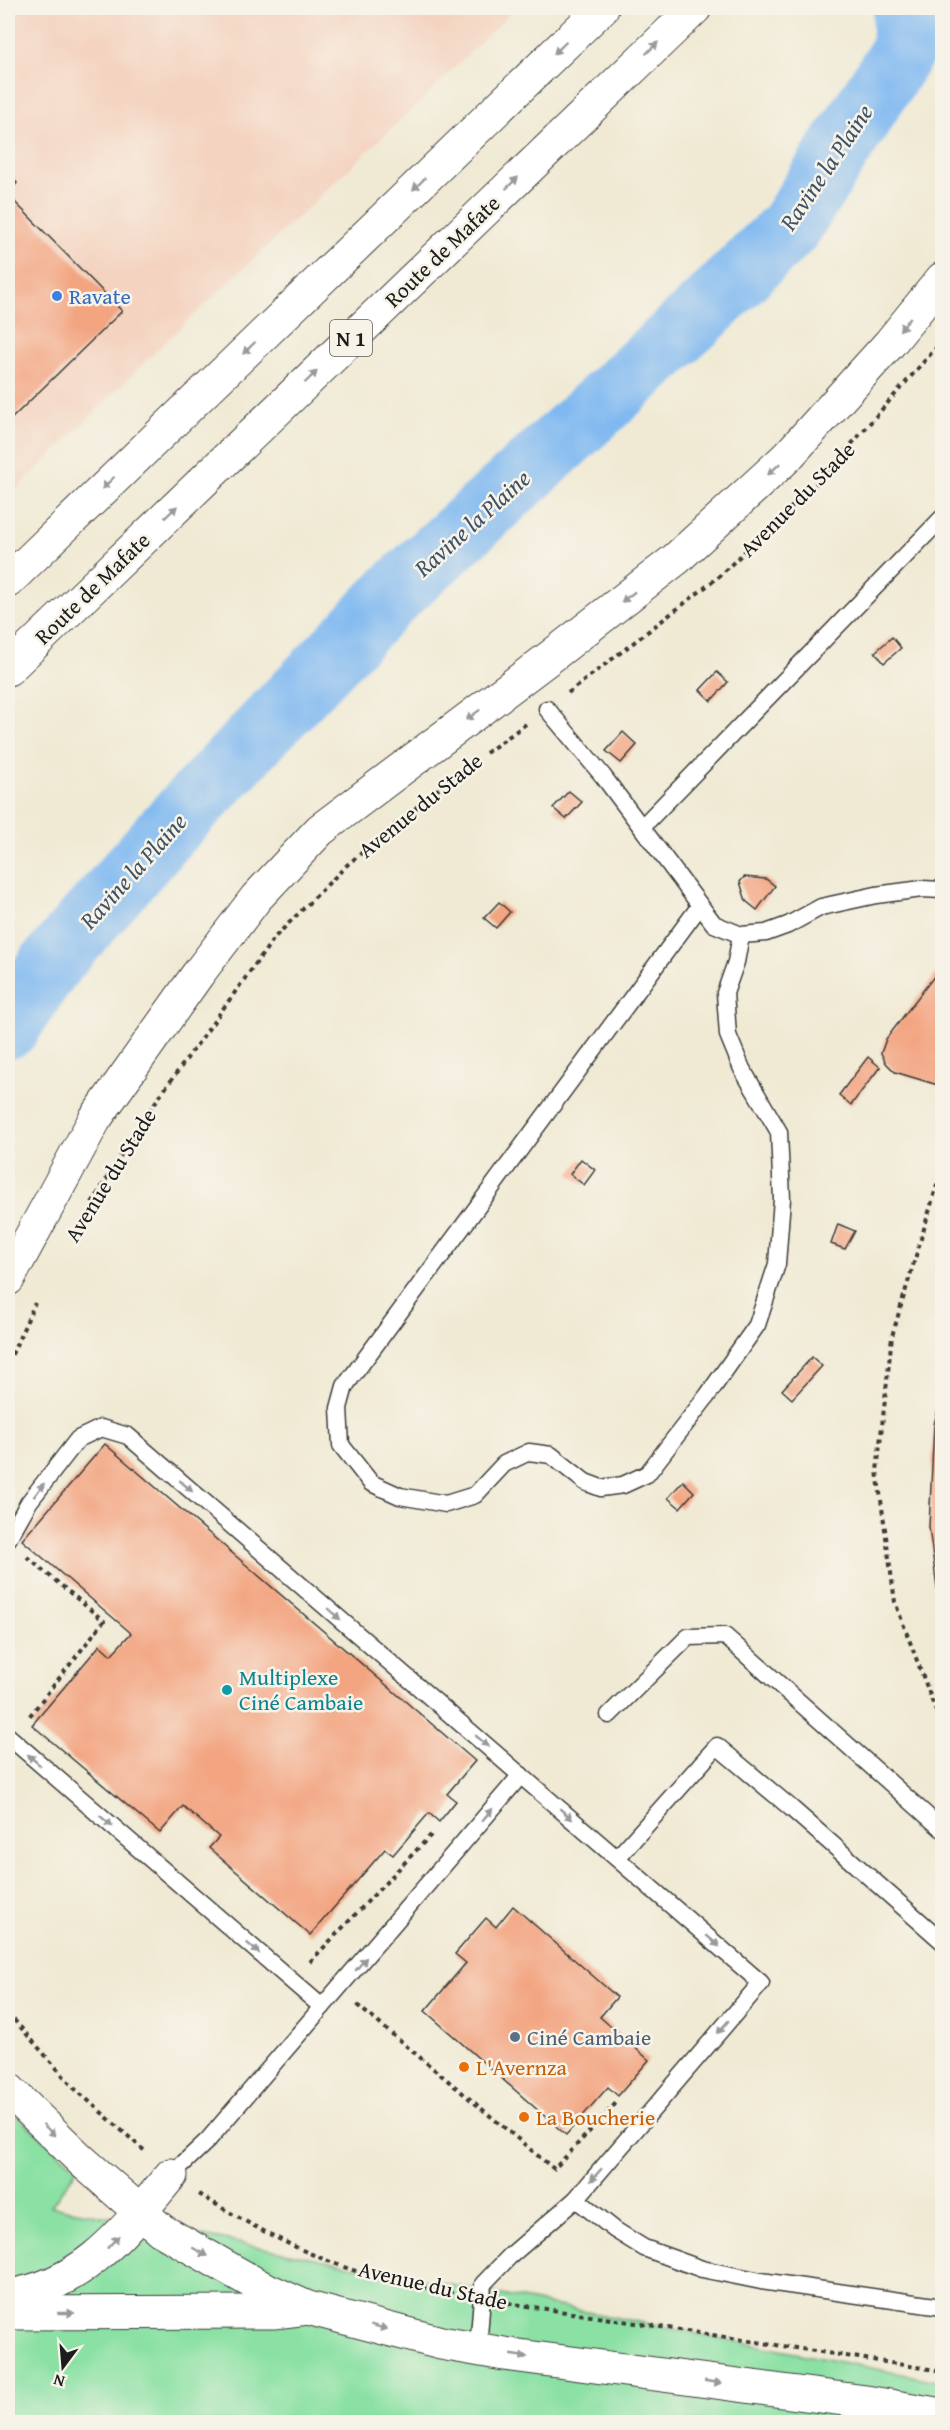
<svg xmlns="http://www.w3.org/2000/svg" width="950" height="2430" viewBox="0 0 950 2430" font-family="'Gentium Book Plus',serif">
	<rect width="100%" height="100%" fill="#f7f3e8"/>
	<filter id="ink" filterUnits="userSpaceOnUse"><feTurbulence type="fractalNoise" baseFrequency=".0167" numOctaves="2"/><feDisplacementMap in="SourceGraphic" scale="12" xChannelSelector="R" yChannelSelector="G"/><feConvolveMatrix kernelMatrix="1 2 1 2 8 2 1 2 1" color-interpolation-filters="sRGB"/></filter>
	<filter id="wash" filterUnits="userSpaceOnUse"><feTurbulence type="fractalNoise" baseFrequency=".008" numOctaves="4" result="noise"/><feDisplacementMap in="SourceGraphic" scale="24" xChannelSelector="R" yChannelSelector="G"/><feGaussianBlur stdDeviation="1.35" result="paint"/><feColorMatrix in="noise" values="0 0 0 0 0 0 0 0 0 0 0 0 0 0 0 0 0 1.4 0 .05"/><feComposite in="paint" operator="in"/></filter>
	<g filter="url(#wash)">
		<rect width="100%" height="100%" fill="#f0ead4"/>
		<polygon fill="#f4d3c0" points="8,8 515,8 422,100 158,349 8,498"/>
		<polygon fill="#8be1a4" stroke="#547e60" stroke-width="1.5" points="8,2108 77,2169 51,2206 942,2382 942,2422 8,2422"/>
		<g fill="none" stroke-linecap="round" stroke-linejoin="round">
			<polyline stroke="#80b9f1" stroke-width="64" points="8,1027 48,967 167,831 390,597 701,314 790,227 903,50 905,8"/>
		</g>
		<g id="blocks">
			<g fill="#f3a481">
				<polygon points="8,173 17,183 8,193"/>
				<polygon points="8,195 122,311 8,422"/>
				<polygon points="892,637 901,648 884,663 875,652"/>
				<polygon points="717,672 728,682 711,701 700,690"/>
				<polygon points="623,732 637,745 621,763 606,751"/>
				<polygon points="569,791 582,802 566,819 553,808"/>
				<polygon points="744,877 766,879 775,886 757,910 746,901 740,882"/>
				<polygon points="499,902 510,912 496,928 484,918"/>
				<polygon points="942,966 942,1079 938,1085 895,1072 886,1063 881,1053 886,1039"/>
				<polygon points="868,1057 880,1067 851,1105 839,1095"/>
				<polygon points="581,1159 595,1170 584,1185 570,1174"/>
				<polygon points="838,1224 855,1231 845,1249 831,1244"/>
				<polygon points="812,1357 822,1366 792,1399 782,1390"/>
				<polygon points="942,1395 942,1619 941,1619 929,1527 934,1424"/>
				<polygon points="105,1444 475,1761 447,1794 456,1801 439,1822 429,1813 393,1855 385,1849 310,1935 209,1848 219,1837 183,1806 160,1833 32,1725 100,1645 111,1655 131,1633 22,1540"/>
				<polygon points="683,1481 694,1492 680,1508 668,1498"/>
				<polygon points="513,1906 617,1997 600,2017 649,2060 618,2096 608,2087 566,2135 425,2011 466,1963 455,1954 486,1918 496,1927"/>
			</g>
		</g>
	</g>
	<g filter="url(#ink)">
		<use href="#blocks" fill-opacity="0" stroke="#3c3b38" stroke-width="1.5"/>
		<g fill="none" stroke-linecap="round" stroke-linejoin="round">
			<defs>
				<g id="lane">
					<polyline points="547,709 603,776 714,924 741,935 766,933 788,925 821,907 876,895 922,889 942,890"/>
					<polyline points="642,827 942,518"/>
					<polyline points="699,907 345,1386 339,1408 341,1445 371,1483 400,1496 446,1504 475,1495 504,1464 529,1452 551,1455 585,1482 601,1488 623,1485 647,1474 707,1396 757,1325 777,1264 782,1199 779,1132 742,1069 728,1035 725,993 736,962 741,935"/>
					<polyline points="8,1539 29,1502 78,1439 101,1428 128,1436 761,1983 576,2199 509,2257 483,2284 478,2349"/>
					<polyline points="609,1715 688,1637 725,1636 942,1829"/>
					<polyline points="8,1736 322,2007"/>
					<polyline points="617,1858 717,1746 791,1808 942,1941"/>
					<polyline points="171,2175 208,2140 521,1775"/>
					<polyline points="576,2199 615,2230 644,2248 702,2269 761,2281 942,2307"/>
				</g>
				<g id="secondary">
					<polyline points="8,1279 95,1119 198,974 256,898 320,830 549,658 676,559 787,457 890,343 942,279"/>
					<polyline points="8,2089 81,2160 161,2230 261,2287 308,2308 441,2343 504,2354 866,2402 942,2415"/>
				</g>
				<g id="highway">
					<polyline points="8,581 602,8"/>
					<polyline points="8,669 695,8"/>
					<path d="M8,2296C85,2285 124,2231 171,2175"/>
					<polyline points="8,2313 274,2312 308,2308"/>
				</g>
			</defs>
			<use href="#lane" stroke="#3c3b38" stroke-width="19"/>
			<use href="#secondary" stroke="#3c3b38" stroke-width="35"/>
			<use href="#highway" stroke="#3c3b38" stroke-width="35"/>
			<g stroke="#3c3b38" stroke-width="4" stroke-dasharray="4.5 4.5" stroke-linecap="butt">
				<polyline points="568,693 716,579 820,480 942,341"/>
				<polyline points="486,753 526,724"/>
				<polyline points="942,1176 937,1185 892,1336 877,1471 895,1602 937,1714 942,1721"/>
				<polyline points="92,1203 141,1122 275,937 347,865 453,777"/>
				<polyline points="8,1363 35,1303"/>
				<polyline points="27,1557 104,1621 28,1718"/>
				<polyline points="310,1962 431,1835"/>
				<polyline points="357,2005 554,2169 616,2103"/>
				<polyline points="8,2013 74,2088 147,2153"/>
				<path d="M199,2194C254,2228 316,2261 379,2278C404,2285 431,2288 456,2294"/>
				<polyline points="508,2303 942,2371"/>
			</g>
			<use href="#lane" stroke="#fff" stroke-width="16"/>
			<use href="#secondary" stroke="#fff" stroke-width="33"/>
			<use href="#highway" stroke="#fff" stroke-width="33"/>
		</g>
		<defs><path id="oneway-solid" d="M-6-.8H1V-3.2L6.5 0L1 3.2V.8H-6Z" transform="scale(1.5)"/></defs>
		<g fill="#999">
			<use href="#oneway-solid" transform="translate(560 48) rotate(136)"/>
			<use href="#oneway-solid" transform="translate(652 48) rotate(-44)"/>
			<use href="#oneway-solid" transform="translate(512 183) rotate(-44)"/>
			<use href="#oneway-solid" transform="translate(419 184) rotate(136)"/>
			<use href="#oneway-solid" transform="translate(905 324) rotate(129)"/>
			<use href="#oneway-solid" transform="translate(249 348) rotate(136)"/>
			<use href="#oneway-solid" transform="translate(311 377) rotate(-44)"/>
			<use href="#oneway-solid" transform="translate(774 469) rotate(137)"/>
			<use href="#oneway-solid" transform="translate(108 483) rotate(136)"/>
			<use href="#oneway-solid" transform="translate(171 512) rotate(-44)"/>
			<use href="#oneway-solid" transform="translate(628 597) rotate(142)"/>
			<use href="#oneway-solid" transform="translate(473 715) rotate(143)"/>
			<use href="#oneway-solid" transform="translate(186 1486) rotate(41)"/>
			<use href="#oneway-solid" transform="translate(39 1490) rotate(-53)"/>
			<use href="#oneway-solid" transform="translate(334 1614) rotate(41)"/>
			<use href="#oneway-solid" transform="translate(482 1741) rotate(41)"/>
			<use href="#oneway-solid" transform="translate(34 1760) rotate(-139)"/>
			<use href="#oneway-solid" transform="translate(566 1814) rotate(41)"/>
			<use href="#oneway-solid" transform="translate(487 1815) rotate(-49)"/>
			<use href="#oneway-solid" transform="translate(106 1821) rotate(41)"/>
			<use href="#oneway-solid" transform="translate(713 1941) rotate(41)"/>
			<use href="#oneway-solid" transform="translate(253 1948) rotate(41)"/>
			<use href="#oneway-solid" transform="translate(361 1964) rotate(-50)"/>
			<use href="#oneway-solid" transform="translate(723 2027) rotate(131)"/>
			<use href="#oneway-solid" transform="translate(49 2130) rotate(44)"/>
			<use href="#oneway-solid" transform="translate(596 2175) rotate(131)"/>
			<use href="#oneway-solid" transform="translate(113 2242) rotate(-47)"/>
			<use href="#oneway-solid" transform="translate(200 2252) rotate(30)"/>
			<use href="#oneway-solid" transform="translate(66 2313)"/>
			<use href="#oneway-solid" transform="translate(379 2327) rotate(15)"/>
			<use href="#oneway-solid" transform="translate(519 2356) rotate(8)"/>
			<use href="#oneway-solid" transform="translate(713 2382) rotate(8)"/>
		</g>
	</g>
	<circle fill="#3f7fe0" stroke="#f7f3e8" stroke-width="2" cx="57" cy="296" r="6"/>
	<circle fill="#0f9aa8" stroke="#f7f3e8" stroke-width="2" cx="227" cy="1690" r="6"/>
	<circle fill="#5c6f8a" stroke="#f7f3e8" stroke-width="2" cx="515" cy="2037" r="6"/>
	<g fill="#e8710a" stroke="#f7f3e8" stroke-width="2">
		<circle cx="464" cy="2067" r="6"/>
		<circle cx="524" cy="2117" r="6"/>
	</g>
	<g text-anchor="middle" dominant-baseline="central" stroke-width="5" stroke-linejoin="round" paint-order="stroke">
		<rect fill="#f7f3e8" stroke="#5e5c59" stroke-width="1.5" x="330" y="320" width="42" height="36" rx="4.5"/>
		<g font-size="21" font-weight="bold" fill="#1c1c1c">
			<text x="351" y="338">N 1</text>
		</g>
		<g font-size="22" fill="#1c1c1c" stroke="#f7f3e8">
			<text transform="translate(442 251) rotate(-44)">Route de Mafate</text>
			<text transform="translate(797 499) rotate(-45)">Avenue du Stade</text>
			<text transform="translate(92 588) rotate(-44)">Route de Mafate</text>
			<text transform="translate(420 805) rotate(-39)">Avenue du Stade</text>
			<text transform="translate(110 1175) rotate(-58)">Avenue du Stade</text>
			<text transform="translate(433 2285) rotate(13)">Avenue du Stade</text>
		</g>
		<g font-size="22" fill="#366cbe" stroke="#f7f3e8" text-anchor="start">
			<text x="69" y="296">Ravate</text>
		</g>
		<g font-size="22" fill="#0d838f" stroke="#f7f3e8" text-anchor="start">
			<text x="239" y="1677">Multiplexe<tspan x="239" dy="25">Ciné Cambaie</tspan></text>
		</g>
		<g font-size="22" fill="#4e5e75" stroke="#f7f3e8" text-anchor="start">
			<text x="527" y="2037">Ciné Cambaie</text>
		</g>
		<g font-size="22" fill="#c56008" stroke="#f7f3e8" text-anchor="start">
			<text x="476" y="2067">L'Avernza</text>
			<text x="536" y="2117">La Boucherie</text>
		</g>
		<g font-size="24" font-style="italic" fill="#3f5367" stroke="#f7f3e8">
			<text transform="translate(826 167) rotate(-56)">Ravine la Plaine</text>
			<text transform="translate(472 523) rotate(-42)">Ravine la Plaine</text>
			<text transform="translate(133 871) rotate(-48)">Ravine la Plaine</text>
		</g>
	</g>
	<rect width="950" height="2430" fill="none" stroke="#f7f3e8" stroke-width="30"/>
	<g transform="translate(63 2367) rotate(196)" stroke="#f7f3e8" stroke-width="4.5" paint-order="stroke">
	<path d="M0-4.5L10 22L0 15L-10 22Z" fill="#1c1c1c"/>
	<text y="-9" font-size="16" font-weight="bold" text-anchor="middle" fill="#1c1c1c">N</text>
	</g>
</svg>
